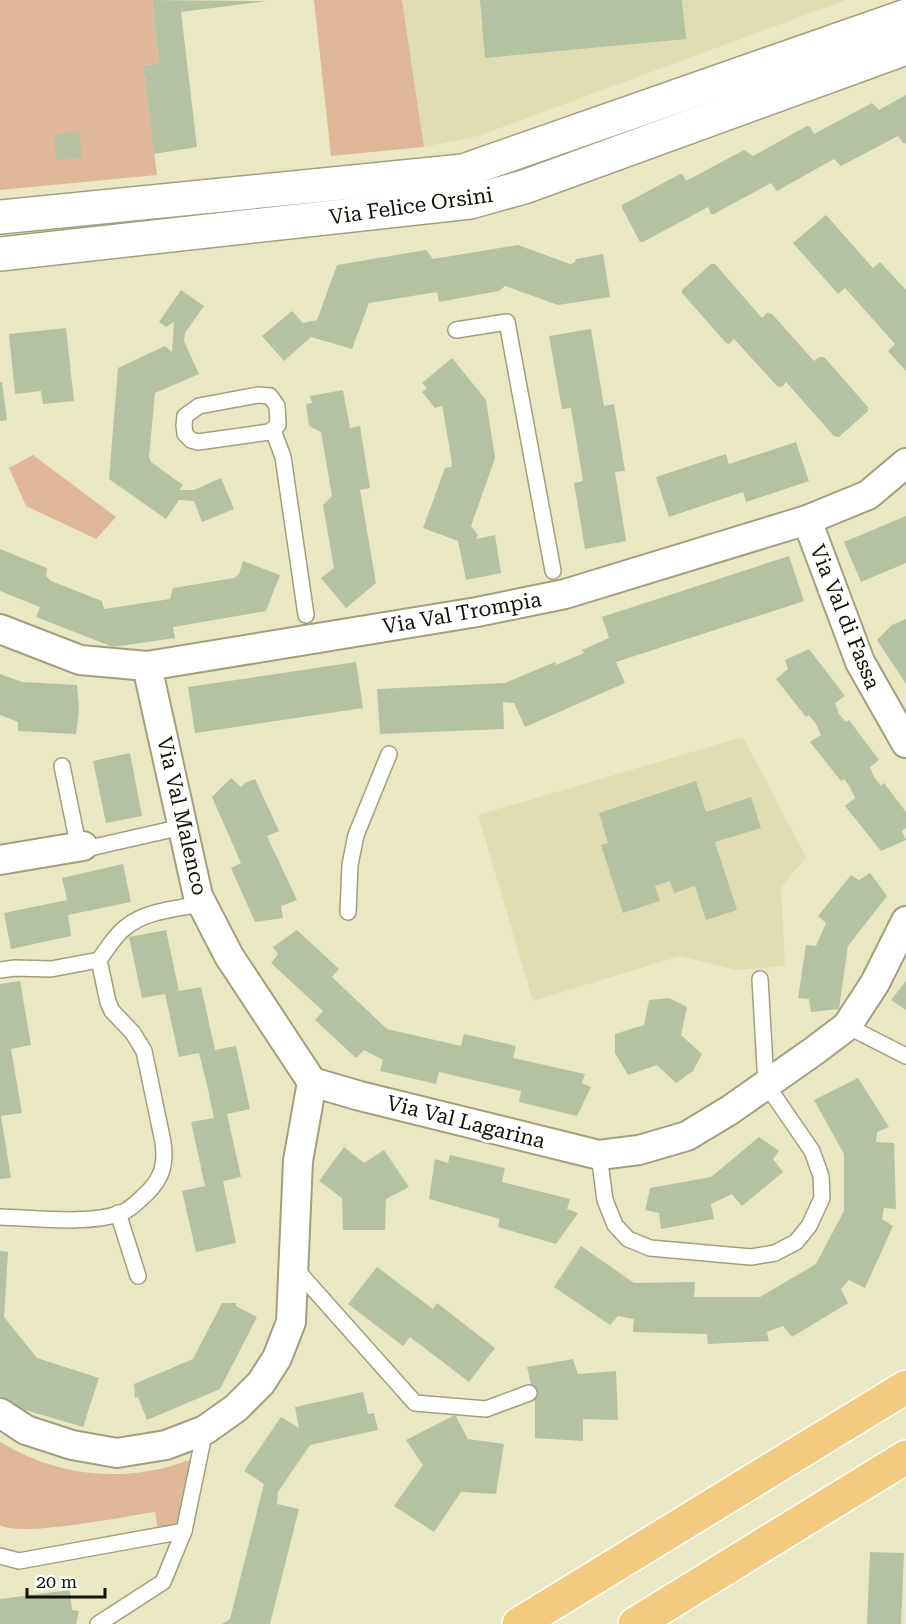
<svg xmlns="http://www.w3.org/2000/svg" width="906" height="1624" viewBox="0 0 906 1624" font-family="'Roboto Serif',serif">
	<rect width="100%" height="100%" fill="#eae8c3"/>
	<g fill="#e0ddb2">
		<polygon points="402,0 846,0 478,136 424,147"/>
		<polygon points="743,737 806,857 781,888 785,966 735,970 680,956 533,1001 478,815"/>
	</g>
	<g fill="#e0b899">
		<polygon points="0,0 152,0 159,63 143,66 157,175 0,190"/>
		<polygon points="314,0 402,0 424,147 331,156"/>
		<polygon points="33,455 116,517 96,539 26,506 9,468"/>
		<path d="M0,1442C58,1477 126,1484 189,1460L192,1468L180,1516L176,1524L169,1528L158,1530L155,1512C127,1516 19,1538 0,1525Z"/>
	</g>
	<g fill="#b4c2a1">
		<polygon points="152,0 267,1 181,12 197,147 154,154 143,66 159,63"/>
		<polygon points="480,0 682,0 686,39 485,58"/>
		<polygon points="906,95 906,143 904,144 898,136 841,166 834,159 777,191 771,183 714,214 711,214 708,207 643,242 640,242 622,208 622,205 680,174 683,175 686,181 744,150 753,156 807,126 810,127 814,134 872,103 879,110"/>
		<polygon points="79,132 82,158 56,160 54,134"/>
		<polygon points="826,215 873,268 880,262 906,290 906,371 888,351 895,344 845,288 838,294 793,243"/>
		<polygon points="518,245 570,264 574,263 576,259 603,254 610,297 558,305 505,286 499,291 439,302 437,292 369,303 352,349 311,337 284,361 262,336 292,311 303,323 317,320 337,265 426,250 433,259"/>
		<polygon points="711,264 715,264 762,318 767,313 772,314 814,361 819,357 824,357 868,407 868,411 839,437 834,436 786,382 782,387 777,386 734,339 729,344 726,343 682,293 682,290"/>
		<polygon points="181,290 204,306 185,333 184,341 199,374 155,393 149,457 151,462 183,485 179,490 194,490 221,478 234,509 202,522 194,501 179,500 166,519 109,479 118,368 165,346 172,352 174,322 166,327 159,322"/>
		<polygon points="66,328 74,401 43,404 41,391 15,394 9,334"/>
		<polygon points="591,329 604,406 614,404 625,471 615,472 626,541 585,549 574,483 583,481 571,408 562,409 549,336"/>
		<polygon points="452,358 486,400 495,458 471,526 478,535 476,539 495,535 501,573 466,580 458,541 423,528 445,468 451,467 452,463 443,410 442,406 435,408 422,392 427,388 422,383"/>
		<polygon points="0,382 2,382 7,420 0,421"/>
		<polygon points="343,390 350,428 360,426 370,488 360,490 376,583 346,608 321,578 334,568 323,505 332,496 321,432 309,426 306,404 312,403 310,396"/>
		<polygon points="796,442 809,481 746,502 743,492 669,517 656,477 726,454 729,464"/>
		<polygon points="906,516 906,563 861,582 844,542"/>
		<polygon points="0,549 47,568 46,576 51,581 102,601 104,609 170,599 173,588 234,578 239,574 243,561 280,575 266,611 173,627 175,638 113,647 36,617 40,607 0,591"/>
		<polygon points="789,556 804,601 616,662 625,683 525,727 514,703 503,702 504,729 380,734 377,689 505,683 555,662 556,665 584,653 582,650 609,638 602,617"/>
		<polygon points="906,619 906,684 877,640 892,625"/>
		<polygon points="809,649 845,696 835,703 839,714 846,722 849,720 879,760 870,767 874,777 881,786 884,783 906,812 906,828 902,831 906,840 881,851 845,806 855,798 850,787 844,779 841,781 810,742 821,735 816,724 809,715 806,717 776,679 788,669 785,660"/>
		<polygon points="356,662 363,708 195,733 188,687"/>
		<polygon points="0,674 22,682 77,685 79,710 76,734 18,731 18,722 0,715"/>
		<polygon points="130,753 142,816 106,823 93,761"/>
		<polygon points="231,778 241,787 245,783 255,779 279,831 267,836 297,900 281,906 283,918 255,922 231,868 241,863 212,797"/>
		<polygon points="696,781 706,812 751,797 761,828 715,842 737,910 706,920 695,886 674,893 670,881 655,886 660,901 623,913 601,845 608,843 599,813"/>
		<polygon points="123,864 131,902 68,915 71,936 11,949 4,913 67,900 62,878"/>
		<polygon points="870,873 887,896 848,946 839,1009 811,1012 809,999 798,998 806,945 816,946 826,923 818,916 851,875 859,880"/>
		<polygon points="166,930 179,991 201,987 215,1050 236,1046 250,1109 227,1114 241,1177 223,1181 236,1243 196,1252 182,1191 205,1186 191,1122 214,1118 207,1085 199,1053 179,1057 165,994 142,998 129,937"/>
		<polygon points="297,930 339,969 332,977 387,1029 461,1046 464,1034 516,1046 513,1058 585,1074 582,1083 591,1087 577,1116 519,1102 521,1091 439,1072 436,1084 380,1071 383,1060 364,1050 356,1058 315,1020 323,1011 271,963 278,954 273,947"/>
		<polygon points="20,981 31,1045 11,1049 22,1113 1,1116 11,1178 0,1179 0,984"/>
		<polygon points="906,981 906,1010 891,1000"/>
		<polygon points="669,998 687,1007 681,1035 702,1054 693,1071 676,1083 657,1065 628,1075 615,1053 615,1034 644,1025 649,1000"/>
		<polygon points="858,1078 889,1127 877,1132 876,1142 894,1143 896,1209 884,1208 882,1219 893,1226 865,1288 849,1280 841,1289 848,1303 792,1337 783,1326 767,1332 769,1341 708,1344 707,1334 633,1332 634,1319 618,1316 610,1325 554,1287 581,1246 634,1283 695,1282 694,1297 760,1297 816,1264 844,1211 844,1154 814,1100"/>
		<polygon points="759,1137 779,1151 773,1159 783,1172 742,1206 732,1194 711,1204 714,1219 661,1229 659,1213 645,1210 650,1188 711,1177"/>
		<polygon points="344,1147 364,1163 384,1150 409,1187 386,1199 385,1230 343,1230 342,1198 319,1181"/>
		<polygon points="450,1155 505,1168 502,1182 570,1199 567,1209 578,1213 556,1244 498,1227 500,1219 429,1199 435,1159 448,1163"/>
		<polygon points="0,1251 8,1252 4,1317 37,1358 99,1378 83,1427 8,1405 0,1396"/>
		<polygon points="377,1267 433,1309 437,1303 495,1348 469,1382 410,1337 403,1346 348,1304"/>
		<polygon points="222,1303 236,1303 236,1306 257,1317 220,1389 147,1420 138,1397 135,1398 134,1384 193,1359"/>
		<polygon points="573,1359 578,1374 616,1371 618,1420 583,1419 583,1441 535,1438 535,1402 527,1367"/>
		<polygon points="363,1392 368,1414 374,1413 378,1430 310,1445 278,1492 277,1504 299,1509 270,1624 222,1624 230,1619 264,1484 244,1471 281,1417 299,1428 295,1407"/>
		<polygon points="455,1415 468,1439 504,1444 496,1494 461,1492 434,1532 394,1506 423,1465 406,1440"/>
		<polygon points="870,1552 904,1553 901,1624 867,1624"/>
		<polygon points="70,1590 72,1610 79,1611 76,1624 0,1624 0,1599"/>
	</g>
	<g fill="none" stroke-linecap="round" stroke-linejoin="round">
		<defs>
			<g id="service">
				<polyline points="456,330 507,322 553,571"/>
				<polygon points="258,395 270,396 277,406 278,425 269,432 198,442 191,440 185,434 184,425 185,416 199,406"/>
				<polyline points="273,430 283,457 306,615"/>
				<polyline points="62,766 77,839 83,846 94,847 182,827"/>
				<polyline points="348,912 350,865 356,835 389,754"/>
				<path d="M0,970L15,968L51,969L99,960C107,949 115,935 126,927C147,910 177,909 202,904"/>
				<polyline points="847,1026 906,1056"/>
				<polyline points="599,1155 605,1200 615,1225 628,1239 650,1248 751,1257 775,1253 796,1242 809,1226 822,1198 821,1176 812,1151 766,1084 760,979"/>
				<polyline points="118,1213 138,1276"/>
				<path d="M0,1217C36,1218 89,1225 121,1213C132,1209 139,1200 147,1193C163,1177 166,1163 163,1142L144,1051L133,1033L112,1011L108,1002L99,960"/>
				<polyline points="294,1267 415,1403 486,1409 529,1393"/>
				<polyline points="0,1556 19,1561 184,1531"/>
				<polyline points="98,1624 163,1582 184,1531 205,1430"/>
			</g>
			<g id="minor">
				<polyline points="807,520 860,662 906,743"/>
				<polyline points="0,629 80,660 147,666 477,612 565,594 807,520 868,495 906,463"/>
				<polyline points="147,666 198,896 229,956 312,1082"/>
				<polyline points="0,860 83,846"/>
				<polyline points="312,1082 360,1096 599,1155 639,1150 687,1136 730,1110 814,1051 847,1026 875,983 906,921"/>
				<polyline points="0,1413 26,1430 72,1445 117,1453 166,1445 205,1430 236,1408 261,1383 277,1358 291,1322 298,1161 312,1082"/>
			</g>
			<g id="tertiary">
				<polyline points="0,217 463,171 906,16"/>
				<polyline points="0,254 470,202 524,187 906,48"/>
			</g>
			<g id="motorway">
				<polyline points="519,1624 906,1387"/>
				<polyline points="635,1624 906,1457"/>
			</g>
		</defs>
		<use href="#service" stroke="#a29f7d" stroke-width="18"/>
		<use href="#minor" stroke="#a29f7d" stroke-width="32"/>
		<use href="#tertiary" stroke="#a29f7d" stroke-width="36"/>
		<use href="#motorway" stroke="#fff" stroke-width="36"/>
		<use href="#service" stroke="#fff" stroke-width="15"/>
		<use href="#minor" stroke="#fff" stroke-width="28"/>
		<use href="#tertiary" stroke="#fff" stroke-width="33"/>
		<use href="#motorway" stroke="#f2ca80" stroke-width="33"/>
	</g>
	<g text-anchor="middle" dominant-baseline="central" stroke-width="6" stroke-linejoin="round" paint-order="stroke">
		<g font-size="21" fill="#131206" stroke="#fff">
			<text transform="translate(411 206) rotate(-8)">Via Felice Orsini</text>
			<text transform="translate(462 613) rotate(-10)">Via Val Trompia</text>
			<text transform="translate(845 617) rotate(68)">Via Val di Fassa</text>
			<text transform="translate(182 816) rotate(77)">Via Val Malenco</text>
			<text transform="translate(466 1122) rotate(14)">Via Val Lagarina</text>
		</g>
	</g>
	<path d="M27 1588v9h78v-9" fill="none" stroke="#131206" stroke-width="3"/>
	<text x="36" y="1588" font-size="18" fill="#131206" stroke="#ffffff" stroke-width="4.5" paint-order="stroke">20 m</text>
</svg>
